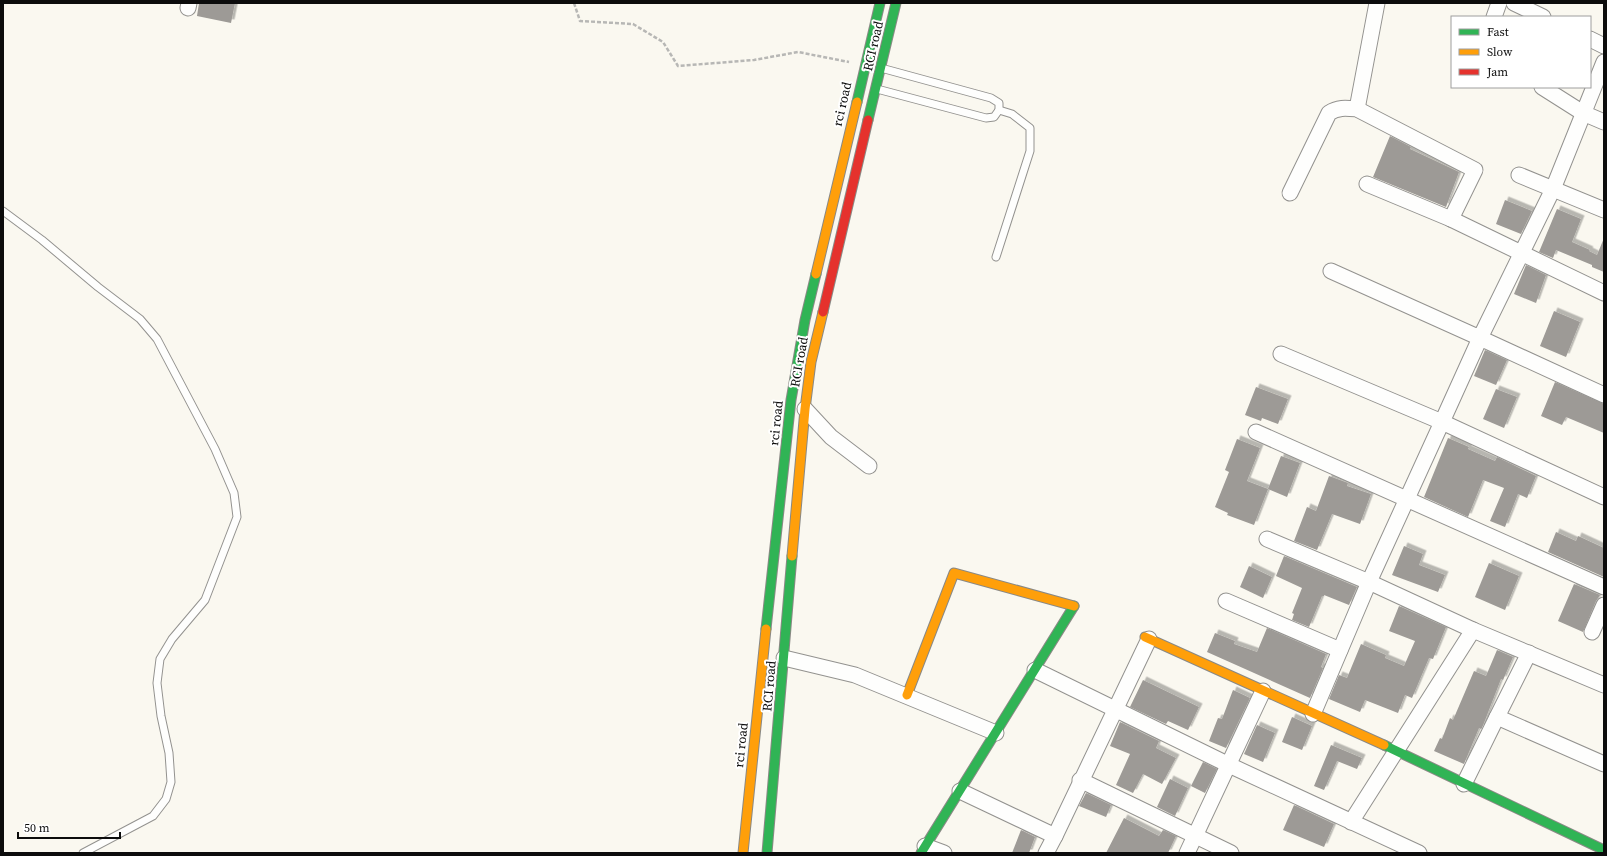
<svg xmlns="http://www.w3.org/2000/svg" width="1607" height="856" viewBox="0 0 1607 856" font-family="'Source Serif 4',serif">
	<defs>
		<filter id="shadow"><feDropShadow dx="3.5" dy="-3.5" stdDeviation="0" flood-color="#0004"/></filter>
	</defs>
	<rect width="100%" height="100%" fill="#faf8f0"/>
	<g fill="#9d9a96" filter="url(#shadow)">
		<polygon points="199,3 235,3 231,23 197,16"/>
		<polygon points="1390,136 1411,147 1410,149 1459,172 1446,207 1373,177"/>
		<polygon points="1505,200 1532,211 1521,234 1496,224"/>
		<polygon points="1557,209 1581,219 1572,242 1590,250 1589,251 1597,255 1604,238 1604,272 1592,267 1592,265 1556,250 1553,258 1539,252"/>
		<polygon points="1526,265 1546,275 1536,303 1514,294"/>
		<polygon points="1554,311 1580,322 1566,357 1540,346"/>
		<polygon points="1485,350 1507,360 1496,385 1474,376"/>
		<polygon points="1555,382 1604,404 1604,433 1566,417 1562,425 1541,416"/>
		<polygon points="1256,387 1288,399 1278,424 1262,418 1261,421 1245,415"/>
		<polygon points="1496,389 1517,397 1504,428 1483,419"/>
		<polygon points="1448,438 1469,447 1468,449 1495,461 1497,457 1536,476 1527,498 1518,494 1505,527 1490,521 1504,488 1483,480 1468,517 1424,497"/>
		<polygon points="1237,439 1260,448 1247,481 1268,489 1254,525 1227,515 1228,513 1215,507 1229,472 1225,470"/>
		<polygon points="1281,456 1300,463 1287,497 1268,489"/>
		<polygon points="1329,476 1348,483 1347,486 1371,494 1360,524 1332,514 1317,550 1294,541 1307,507 1316,511"/>
		<polygon points="1556,532 1576,541 1578,536 1604,548 1604,577 1548,552"/>
		<polygon points="1404,546 1423,554 1419,565 1445,575 1438,592 1392,575"/>
		<polygon points="1284,556 1357,587 1349,605 1324,595 1324,596 1322,596 1309,627 1292,620 1294,614 1292,613 1302,588 1276,576"/>
		<polygon points="1489,563 1519,576 1505,610 1475,597"/>
		<polygon points="1249,566 1272,577 1263,598 1240,587"/>
		<polygon points="1574,584 1600,595 1596,601 1583,632 1558,621"/>
		<polygon points="1399,606 1446,627 1433,659 1429,658 1412,698 1405,695 1398,713 1365,700 1360,712 1329,699 1339,675 1347,678 1361,644 1386,655 1385,658 1404,666 1415,641 1389,631"/>
		<polygon points="1267,628 1326,654 1321,667 1323,668 1310,698 1207,652 1215,633 1235,641 1234,644 1257,652"/>
		<polygon points="1497,650 1513,657 1503,680 1501,679 1482,728 1481,729 1479,728 1464,764 1434,751 1440,738 1442,739 1450,718 1453,720 1474,671 1486,676"/>
		<polygon points="1143,680 1199,707 1188,730 1168,721 1166,724 1130,707"/>
		<polygon points="1233,690 1250,698 1226,748 1209,741 1218,718 1222,719"/>
		<polygon points="1292,717 1312,726 1302,750 1282,742"/>
		<polygon points="1120,722 1159,741 1156,748 1176,758 1162,784 1143,774 1133,793 1116,785 1130,754 1110,746"/>
		<polygon points="1257,725 1275,733 1263,762 1244,754"/>
		<polygon points="1331,745 1362,758 1357,769 1337,761 1324,790 1314,786"/>
		<polygon points="1203,762 1217,769 1205,793 1191,786"/>
		<polygon points="1170,779 1188,788 1175,816 1157,807"/>
		<polygon points="1086,793 1111,805 1106,817 1079,806"/>
		<polygon points="1294,805 1334,824 1324,847 1283,830"/>
		<polygon points="1124,818 1159,836 1163,830 1176,836 1168,853 1106,853"/>
		<polygon points="1021,830 1035,837 1029,853 1012,853"/>
	</g>
	<g fill="none" stroke-linecap="round" stroke-linejoin="round">
		<defs>
			<g id="lane">
				<polyline points="877,89 986,118 994,117 999,110 999,103 991,98 881,68"/>
				<polyline points="3,211 42,240 98,287 140,319 157,339 215,449 234,493 237,517 205,600 172,639 160,659 157,683 161,716 169,753 171,782 166,799 153,816 83,853"/>
				<polyline points="996,257 1030,151 1030,128 1012,114 999,110"/>
			</g>
			<g id="street">
				<polyline points="1514,3 1543,17"/>
				<polyline points="188,8 189,3"/>
				<polyline points="1494,17 1499,3"/>
				<polyline points="1590,39 1604,46"/>
				<polyline points="1542,87 1583,113 1604,122"/>
				<polyline points="1357,109 1377,3"/>
				<polyline points="1519,175 1604,210"/>
				<polyline points="1367,184 1451,219 1604,293"/>
				<path d="M1290,193L1329,113C1338,107 1346,108 1357,109L1475,170L1451,219"/>
				<polyline points="1331,271 1480,338 1553,189 1604,62"/>
				<polyline points="1281,354 1442,422 1480,338 1604,395"/>
				<polyline points="805,409 831,437 869,466"/>
				<polyline points="1256,432 1604,587"/>
				<polyline points="1267,539 1369,582 1473,630 1604,685"/>
				<polyline points="1226,601 1340,650"/>
				<polyline points="1592,632 1604,605"/>
				<polyline points="1529,653 1497,717 1604,764"/>
				<polyline points="784,658 855,675 996,733"/>
				<polyline points="1035,670 1229,765 1419,853"/>
				<polyline points="1313,714 1369,582 1442,422 1604,497"/>
				<polyline points="1080,780 1231,853"/>
				<polyline points="1464,784 1497,717"/>
				<polyline points="960,791 1055,836 1046,853"/>
				<polyline points="1351,822 1473,630"/>
				<polyline points="1055,836 1149,639"/>
				<polyline points="925,846 944,853"/>
				<polyline points="1187,853 1263,691"/>
			</g>
			<g id="fast">
				<polyline points="857,102 880,3"/>
				<polyline points="868,120 896,3"/>
				<polyline points="766,629 791,400 805,320 816,274"/>
				<polyline points="1384,745 1604,850"/>
				<polyline points="767,853 792,556"/>
				<polyline points="921,853 1074,606"/>
			</g>
			<g id="slow">
				<polyline points="816,274 857,102"/>
				<polyline points="792,556 805,409 811,362 823,312"/>
				<polyline points="1145,637 1384,745"/>
				<polyline points="907,695 954,573 1074,606"/>
				<polyline points="743,853 766,629"/>
			</g>
			<polyline id="jam" points="823,312 868,120"/>
		</defs>
		<use href="#lane" stroke="#93928f" stroke-width="9"/>
		<use href="#street" stroke="#93928f" stroke-width="17"/>
		<use href="#fast" stroke="#8a8985" stroke-width="11"/>
		<use href="#slow" stroke="#8a8985" stroke-width="11"/>
		<use href="#jam" stroke="#8a8985" stroke-width="11"/>
		<polyline stroke="#b7b7b5" stroke-width="2.5" stroke-dasharray="4 2" stroke-linecap="butt" points="574,3 580,21 633,24 663,42 678,66 754,60 798,52 849,62"/>
		<use href="#lane" stroke="#fefefd" stroke-width="7"/>
		<use href="#street" stroke="#fefefd" stroke-width="15"/>
		<use href="#fast" stroke="#30b455" stroke-width="9"/>
		<use href="#slow" stroke="#ff9f0a" stroke-width="9"/>
		<use href="#jam" stroke="#e5322d" stroke-width="9"/>
	</g>
	<g text-anchor="middle" dominant-baseline="central" stroke-width="4" stroke-linejoin="round" paint-order="stroke">
		<g font-size="13" fill="#0c0c0c" stroke="#fff">
			<text transform="translate(873 46) rotate(-77)">RCI road</text>
			<text transform="translate(842 104) rotate(-77)">rci road</text>
			<text transform="translate(799 362) rotate(-80)">RCI road</text>
			<text transform="translate(776 423) rotate(-84)">rci road</text>
			<text transform="translate(769 686) rotate(-85)">RCI road</text>
			<text transform="translate(741 745) rotate(-84)">rci road</text>
		</g>
	</g>
	<rect width="1607" height="856" fill="none" stroke="#0c0c0c" stroke-width="8"/>
	<rect x="1451" y="16" width="140" height="72" fill="#ffffff" stroke="#9e9e9e"/>
	<rect x="1459" y="29" width="20" height="6" fill="#30b455" stroke="#9e9e9e"/>
	<text x="1487" y="36" font-size="12" fill="#0c0c0c">Fast</text>
	<rect x="1459" y="49" width="20" height="6" fill="#ff9f0a" stroke="#9e9e9e"/>
	<text x="1487" y="56" font-size="12" fill="#0c0c0c">Slow</text>
	<rect x="1459" y="69" width="20" height="6" fill="#e5322d" stroke="#9e9e9e"/>
	<text x="1487" y="76" font-size="12" fill="#0c0c0c">Jam</text>
	<path d="M18 832v6h102v-6" fill="none" stroke="#0c0c0c" stroke-width="2"/>
	<text x="24" y="832" font-size="12" fill="#0c0c0c" stroke="#ffffff" stroke-width="3" paint-order="stroke">50 m</text>
</svg>
